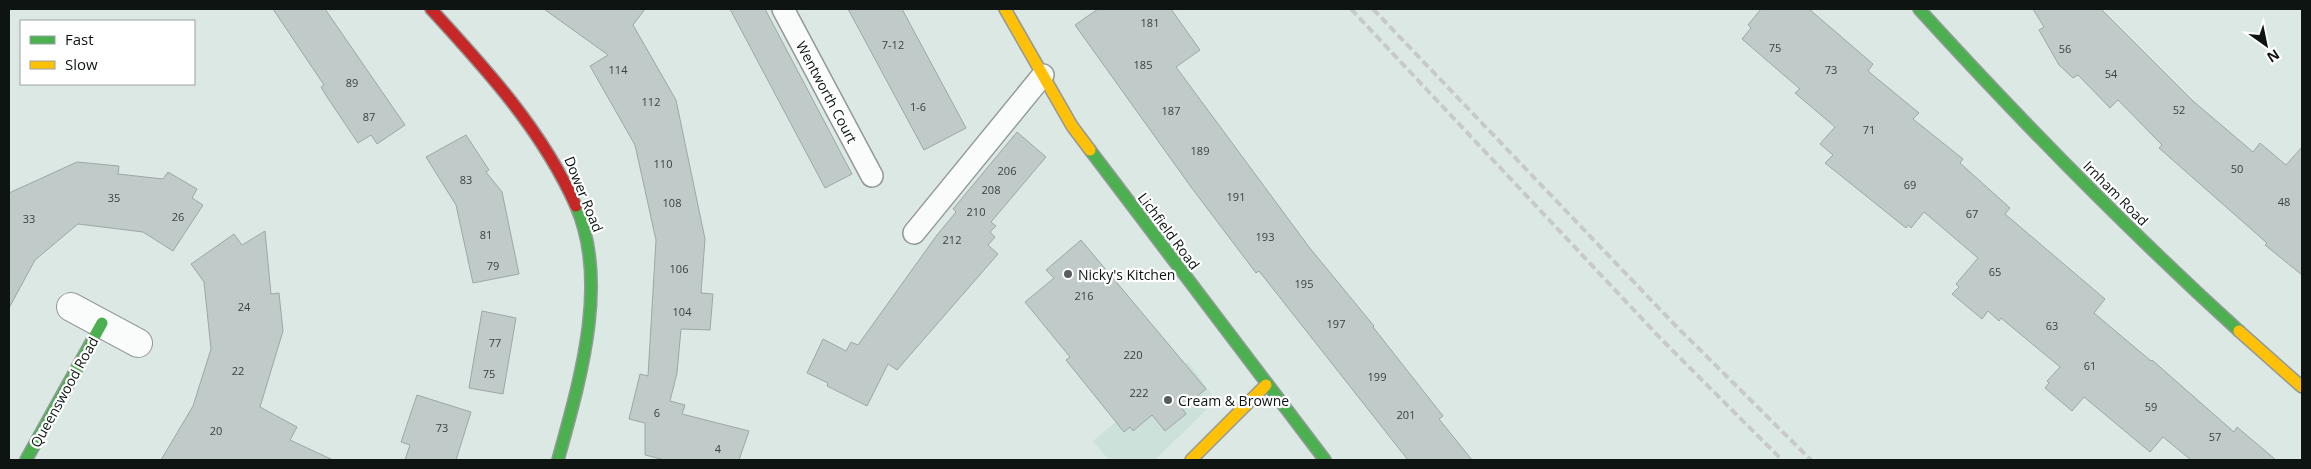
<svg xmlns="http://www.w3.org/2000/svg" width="2311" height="469" viewBox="0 0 2311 469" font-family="'Open Sans',sans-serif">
	<rect width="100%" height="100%" fill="#dce8e4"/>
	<polygon fill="#cbe1d9" points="1188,362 1212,395 1207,409 1155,460 1109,460 1093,441"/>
	<g fill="#c0cac8" stroke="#9ea7a6">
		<polygon points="273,9 325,9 405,125 377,144 371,135 358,143 327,97 321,87 324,85"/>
		<polygon points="544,9 645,9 633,25 676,100 705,239 701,293 713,294 710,330 681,329 677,373 670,401 685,405 682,414 749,431 739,460 665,460 645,455 645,423 629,419 640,374 648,376 656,240 635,145 590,66 608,55"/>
		<polygon points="730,9 765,9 852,174 825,188"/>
		<polygon points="848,9 902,9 966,128 924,150"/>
		<polygon points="1098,9 1171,9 1200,50 1176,67 1309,247 1374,326 1373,327 1443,416 1439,419 1472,460 1408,460 1259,271 1256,273 1191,187 1075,25"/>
		<polygon points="1761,9 1809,9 1873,64 1868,71 1919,113 1913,119 1963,159 1960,163 2010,208 2005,214 2105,299 2094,313 2151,361 2152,360 2234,432 2237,427 2276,460 2191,460 2163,437 2150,452 2084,397 2072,411 2045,388 2049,383 2047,381 2060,367 2001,318 1999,321 1988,311 1982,319 1952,294 1959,287 1956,284 1978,258 1924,212 1911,228 1908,225 1906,228 1825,163 1833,155 1820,144 1835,127 1795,93 1800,89 1742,39 1751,28 1748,25"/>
		<polygon points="2033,9 2101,9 2193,101 2253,152 2260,143 2286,165 2302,147 2302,275 2265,245 2267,243 2159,148 2162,145 2118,100 2110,108 2078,75 2073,78 2059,65 2039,30 2044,27"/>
		<polygon points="1017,132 1046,157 991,222 996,226 990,232 995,237 988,245 998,254 897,370 888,364 867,406 827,386 828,383 807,373 823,339 846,351 851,342 858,345 937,235 956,212 953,209"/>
		<polygon points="466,135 489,170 486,172 502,192 519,274 473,283 456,205 426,157"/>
		<polygon points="77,162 119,166 118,174 163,179 168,172 197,189 192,198 203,205 173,251 143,232 78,224 35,260 9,308 9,193"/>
		<polygon points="265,231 271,294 279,293 283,331 260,407 297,427 290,440 333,460 161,460 193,406 211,349 204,282 191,264 234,234 242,245"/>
		<polygon points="1081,240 1206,389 1182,408 1186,414 1165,431 1152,415 1133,431 1130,427 1124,432 1066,360 1070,357 1025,302 1054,278 1046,270"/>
		<polygon points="482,311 516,318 503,394 469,388"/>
		<polygon points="417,395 471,412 456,460 405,460 410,445 401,442"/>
	</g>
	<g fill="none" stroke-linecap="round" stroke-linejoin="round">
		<defs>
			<g id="lane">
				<polyline points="783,9 872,176"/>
				<polyline points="914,233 1043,75"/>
			</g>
			<polyline id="street" points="71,307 138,343"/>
			<g id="fast">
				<path d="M1919,9C2021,121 2127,229 2239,331"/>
				<polyline points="1090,150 1325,460"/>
				<polyline points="26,460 102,323"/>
				<path d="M558,460C579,383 610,283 576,206"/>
			</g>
			<g id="slow">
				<polyline points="1005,9 1072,126 1090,150"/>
				<polyline points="2239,331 2302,387"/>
				<polyline points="1191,460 1266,385"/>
			</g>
			<path id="jam" d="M431,9C487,70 542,130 576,206"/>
		</defs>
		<use href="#lane" stroke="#929a98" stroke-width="24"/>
		<use href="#street" stroke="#929a98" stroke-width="30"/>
		<use href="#fast" stroke="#929a98" stroke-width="14"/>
		<use href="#slow" stroke="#929a98" stroke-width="14"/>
		<use href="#jam" stroke="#929a98" stroke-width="14"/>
		<use href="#lane" stroke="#fafcfb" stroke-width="21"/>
		<use href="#street" stroke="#fafcfb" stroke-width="28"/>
		<use href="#fast" stroke="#4caf50" stroke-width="11"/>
		<use href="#slow" stroke="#ffc107" stroke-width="11"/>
		<use href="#jam" stroke="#c62828" stroke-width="11"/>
		<g stroke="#c7cac9" stroke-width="4" stroke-dasharray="8 4" stroke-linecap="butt">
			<polyline points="1351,9 1662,340 1782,460"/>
			<polyline points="1373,9 1674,324 1811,460"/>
		</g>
	</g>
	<g fill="#555e5c" stroke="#fff" stroke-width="2">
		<circle cx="1068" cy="274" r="5"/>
		<circle cx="1168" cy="400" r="5"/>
	</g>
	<g text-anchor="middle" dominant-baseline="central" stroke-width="4.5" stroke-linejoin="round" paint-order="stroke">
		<g font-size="11" fill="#3a4240">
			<text x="1150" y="22">181</text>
			<text x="893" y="44">7-12</text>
			<text x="1775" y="47">75</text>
			<text x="2065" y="48">56</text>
			<text x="1143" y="64">185</text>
			<text x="618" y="69">114</text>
			<text x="1831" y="69">73</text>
			<text x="2111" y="73">54</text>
			<text x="352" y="82">89</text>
			<text x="651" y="101">112</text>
			<text x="918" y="106">1-6</text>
			<text x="2179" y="109">52</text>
			<text x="1171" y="110">187</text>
			<text x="369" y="116">87</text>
			<text x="1869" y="129">71</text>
			<text x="1200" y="150">189</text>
			<text x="663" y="163">110</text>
			<text x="2237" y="168">50</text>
			<text x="1007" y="170">206</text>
			<text x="466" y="179">83</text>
			<text x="1910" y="184">69</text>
			<text x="991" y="189">208</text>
			<text x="1236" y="196">191</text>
			<text x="114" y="197">35</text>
			<text x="2284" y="201">48</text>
			<text x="672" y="202">108</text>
			<text x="976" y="211">210</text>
			<text x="1972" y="213">67</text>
			<text x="178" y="216">26</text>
			<text x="29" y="218">33</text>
			<text x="486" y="234">81</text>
			<text x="1265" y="236">193</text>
			<text x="952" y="239">212</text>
			<text x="493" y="265">79</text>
			<text x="679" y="268">106</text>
			<text x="1995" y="271">65</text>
			<text x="1304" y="283">195</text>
			<text x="1084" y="295">216</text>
			<text x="244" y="306">24</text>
			<text x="682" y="311">104</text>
			<text x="1336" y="323">197</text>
			<text x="2052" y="325">63</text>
			<text x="495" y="342">77</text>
			<text x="1133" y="354">220</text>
			<text x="2090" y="365">61</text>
			<text x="238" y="370">22</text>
			<text x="489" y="373">75</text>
			<text x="1377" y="376">199</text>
			<text x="1139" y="392">222</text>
			<text x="2151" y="406">59</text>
			<text x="657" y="412">6</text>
			<text x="1406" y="414">201</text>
			<text x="442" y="427">73</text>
			<text x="216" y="430">20</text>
			<text x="2215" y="436">57</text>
			<text x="718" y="448">4</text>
		</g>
		<g font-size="14" fill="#0d1412" stroke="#fff">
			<text transform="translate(827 92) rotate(62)">Wentworth Court</text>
			<text transform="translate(2116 193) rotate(45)">Irnham Road</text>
			<text transform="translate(584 194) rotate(68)">Dower Road</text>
			<text transform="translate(1169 231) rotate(53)">Lichfield Road</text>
			<text transform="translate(64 392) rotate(-61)">Queenswood Road</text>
		</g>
		<g font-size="14" fill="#0d1412" stroke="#fff" text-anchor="start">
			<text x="1078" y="274">Nicky's Kitchen</text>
			<text x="1178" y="400">Cream &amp; Browne</text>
		</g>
	</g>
	<rect width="2311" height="469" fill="none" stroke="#0d1412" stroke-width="20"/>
	<rect x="20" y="20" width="175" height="65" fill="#ffffff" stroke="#9ea1a0"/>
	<rect x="30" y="36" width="25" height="8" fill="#4caf50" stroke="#9ea1a0"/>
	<text x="65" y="45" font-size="15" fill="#0d1412">Fast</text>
	<rect x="30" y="61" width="25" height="8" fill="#ffc107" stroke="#9ea1a0"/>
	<text x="65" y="70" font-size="15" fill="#0d1412">Slow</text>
	<g transform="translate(2266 45) rotate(147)" stroke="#ffffff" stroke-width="4" paint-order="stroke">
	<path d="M0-4L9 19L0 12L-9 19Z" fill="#0d1412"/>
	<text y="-8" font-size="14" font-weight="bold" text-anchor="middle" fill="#0d1412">N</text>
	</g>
</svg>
